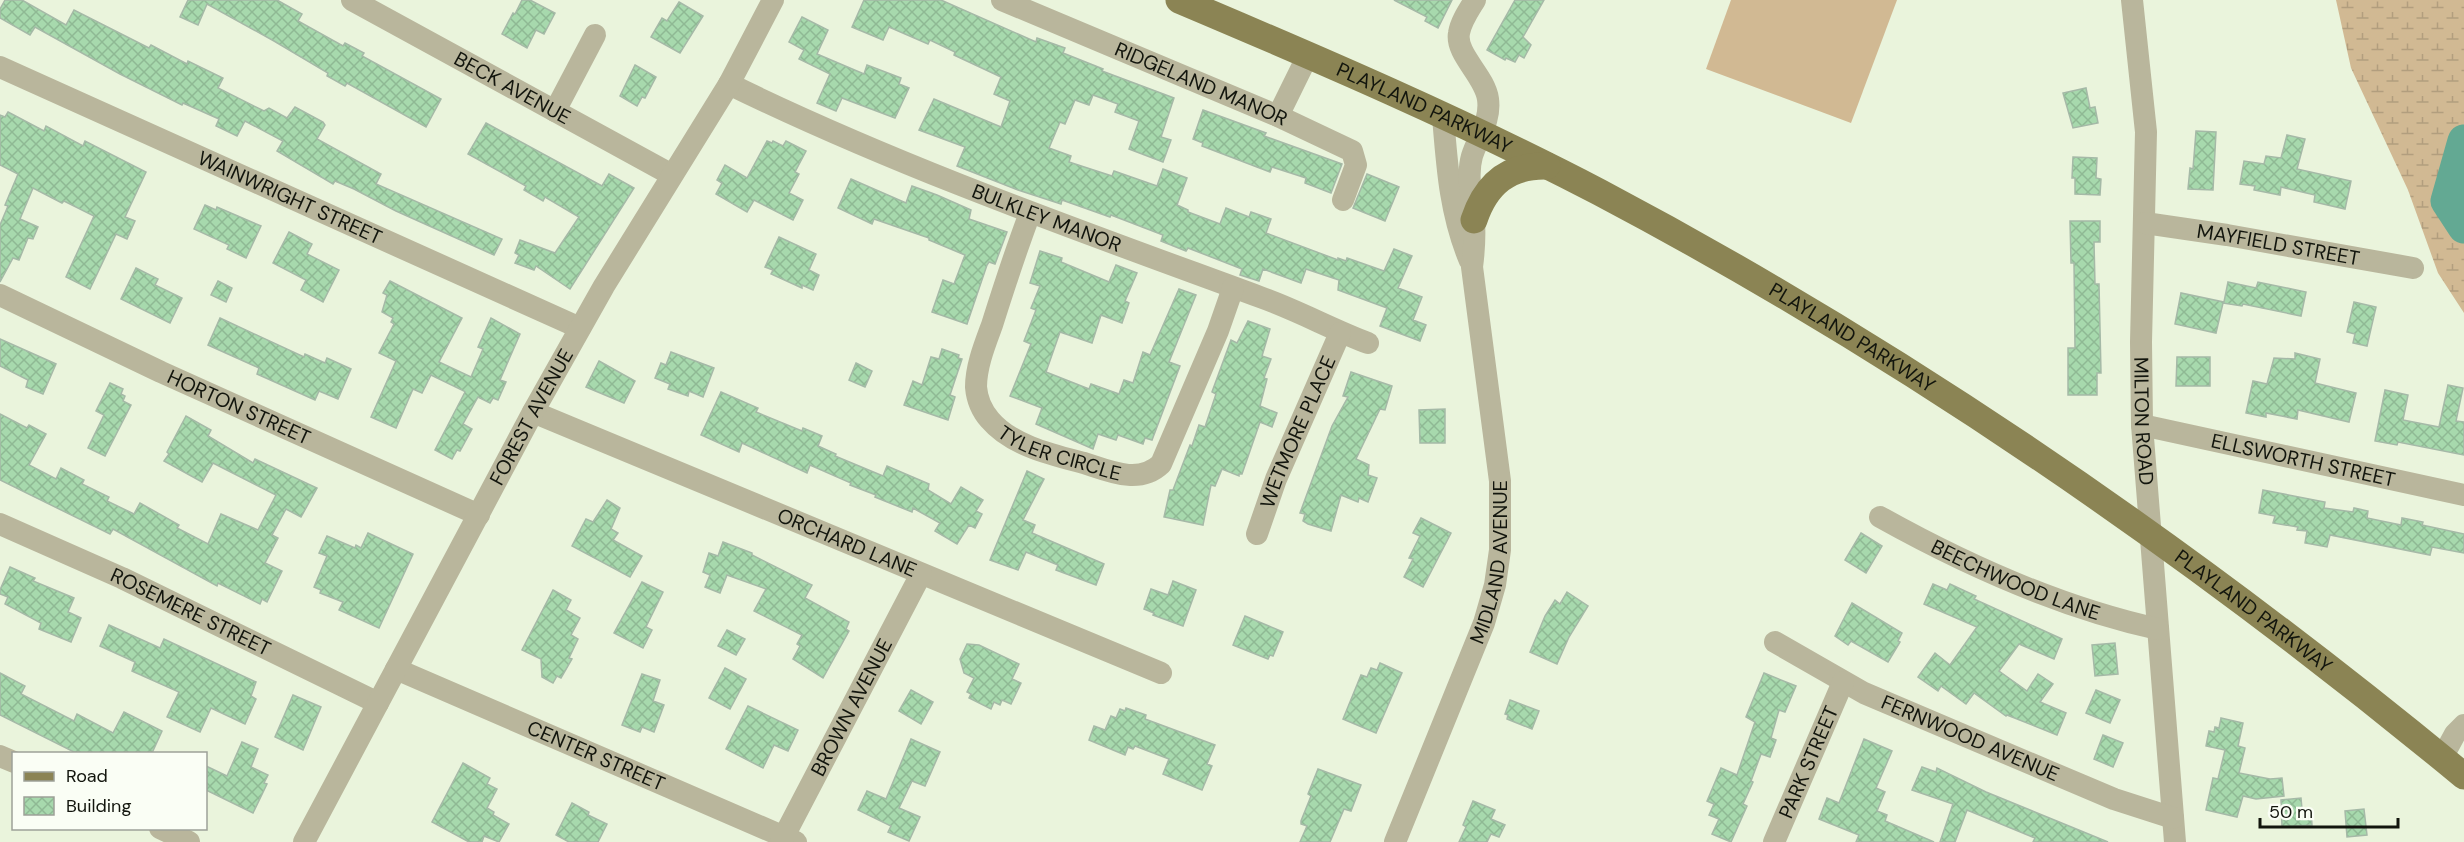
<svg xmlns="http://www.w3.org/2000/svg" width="2464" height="842" viewBox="0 0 2464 842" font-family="'DM Sans',sans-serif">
	<defs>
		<pattern id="wetland-marsh" width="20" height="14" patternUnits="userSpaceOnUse" patternTransform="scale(1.5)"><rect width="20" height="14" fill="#d1b993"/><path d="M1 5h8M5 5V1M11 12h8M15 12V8" fill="none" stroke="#b29e7e"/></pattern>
		<pattern id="building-cross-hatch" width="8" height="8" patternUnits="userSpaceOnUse" patternTransform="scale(1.5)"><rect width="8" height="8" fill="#a7d9ad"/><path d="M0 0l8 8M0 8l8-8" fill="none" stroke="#8fb994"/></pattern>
	</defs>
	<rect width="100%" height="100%" fill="#eaf4dc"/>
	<polygon fill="url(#wetland-marsh)" points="2336,0 2464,0 2464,313 2438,273 2408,190 2351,68"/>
	<polygon fill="#d1b993" points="1731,0 1897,0 1851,123 1706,69"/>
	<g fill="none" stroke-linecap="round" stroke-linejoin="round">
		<polyline stroke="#63a993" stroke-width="33" points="2464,141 2447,201 2464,227"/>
	</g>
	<g fill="url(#building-cross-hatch)" stroke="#a5b9a7" stroke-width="1.5">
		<polygon points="5,0 22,0 66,25 74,10 149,48 151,45 187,64 188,61 223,78 218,88 264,111 269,108 287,118 295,107 323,122 325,125 317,139 381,174 376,184 502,239 494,255 396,211 354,189 335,181 333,184 277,151 283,141 245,121 237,136 216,126 219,119 183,103 182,105 120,74 35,27 30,35 0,18 0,9"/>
		<polygon points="188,0 277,0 302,14 298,21 343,46 345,43 364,53 362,56 441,99 426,127 347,83 345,86 327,76 328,73 274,41 207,4 198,25 180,17"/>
		<polygon points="522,0 530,0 555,13 544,34 536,30 527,48 502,34 513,13 515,14"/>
		<polygon points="864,0 941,0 1036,42 1037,38 1065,48 1063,53 1103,69 1102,71 1174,98 1161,137 1171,140 1163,162 1129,149 1139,121 1115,112 1118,104 1093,95 1089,105 1075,100 1065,124 1060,122 1049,148 1071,156 1069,162 1112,176 1114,171 1157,186 1163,169 1187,178 1177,205 1188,210 1188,212 1220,224 1226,208 1249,217 1251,212 1271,219 1266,233 1338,260 1338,258 1346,261 1347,258 1384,271 1394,249 1412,256 1398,288 1422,297 1413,320 1426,325 1420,341 1380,326 1387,308 1338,290 1339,280 1306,269 1301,283 1263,269 1259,281 1240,275 1242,269 1188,248 1186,251 1161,241 1163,235 1111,215 1110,217 1062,200 1061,204 1018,190 957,166 965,147 919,130 934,99 1001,127 1010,101 994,94 1001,77 954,55 955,52 930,40 928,44 889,27 883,40 852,27"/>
		<polygon points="1394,0 1452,0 1438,28 1425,21 1427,17"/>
		<polygon points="1515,0 1544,0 1523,37 1531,45 1524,58 1519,55 1515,62 1506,58 1505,60 1487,50"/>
		<polygon points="679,2 703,16 680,53 651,37 662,18 667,21"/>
		<polygon points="802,17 828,30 817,54 864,74 867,65 901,78 899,84 909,88 895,118 842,98 836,111 817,103 830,74 799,59 804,50 789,42"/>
		<polygon points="635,65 656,77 645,98 642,97 637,106 620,96"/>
		<polygon points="2086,88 2090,108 2095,107 2098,123 2073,128 2063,93"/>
		<polygon points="1203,110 1266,133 1264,136 1342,164 1331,193 1305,183 1306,178 1272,167 1270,172 1202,146 1203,143 1193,139"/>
		<polygon points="8,112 44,131 46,126 83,146 85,141 146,172 125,217 135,221 127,239 116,234 90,289 66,277 94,216 64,201 62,203 33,188 20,219 38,227 33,239 28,238 19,260 13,258 0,282 0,225 8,206 5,205 18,174 0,165 0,115 5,117"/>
		<polygon points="486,123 602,186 609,174 634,188 570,289 536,266 534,270 515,263 519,255 515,253 520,240 555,253 579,217 545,197 543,201 524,190 526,186 468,154"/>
		<polygon points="2196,131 2216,132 2213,190 2188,189 2190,168 2193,169"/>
		<polygon points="2287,135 2305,139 2297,169 2351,181 2345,209 2314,202 2315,195 2281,187 2280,195 2254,190 2255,186 2240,184 2244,161 2264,164 2266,156 2281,158"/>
		<polygon points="767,141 772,143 773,141 783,146 786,141 806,151 795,172 799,174 789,193 803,200 793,220 754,200 747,212 716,194 722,183 717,180 725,165 747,178"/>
		<polygon points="2073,157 2097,158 2096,178 2101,179 2100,195 2075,194 2075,178 2072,178"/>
		<polygon points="1367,174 1399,187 1385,221 1353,208"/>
		<polygon points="851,179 906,203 912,186 937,195 971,210 969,219 1007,232 995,264 989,262 987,265 967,324 932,312 943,280 954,284 965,255 929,240 929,238 874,219 872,224 838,208"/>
		<polygon points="205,205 216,210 217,207 261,226 246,258 227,249 229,245 194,229"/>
		<polygon points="2070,221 2100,221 2100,242 2094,242 2095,284 2099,284 2101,373 2097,373 2097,395 2068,395 2068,348 2075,348 2074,263 2071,263"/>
		<polygon points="289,232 312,244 307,254 339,270 323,302 301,290 306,280 273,263"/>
		<polygon points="779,237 816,254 809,270 819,275 813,290 802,285 802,288 771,274 773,270 765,267"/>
		<polygon points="1040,251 1062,258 1061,262 1109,282 1116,265 1137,273 1125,301 1129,303 1122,323 1101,315 1092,343 1060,332 1046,372 1089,389 1091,384 1119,394 1124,380 1133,383 1143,352 1150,355 1179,289 1196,295 1169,362 1180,366 1152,440 1145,438 1143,444 1118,435 1116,440 1098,434 1093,449 1036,424 1042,408 1010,396 1031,344 1024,341 1036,310 1031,308 1040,286 1030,283"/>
		<polygon points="136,268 158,279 155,285 182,298 170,323 121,299"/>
		<polygon points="218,281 232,288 226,302 211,295"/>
		<polygon points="390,281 462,318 439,362 471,377 483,349 478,347 491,318 520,334 500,380 506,382 498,400 493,398 490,403 478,397 463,424 472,429 460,451 457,450 452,459 435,450 465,392 464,391 431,375 422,393 413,389 396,428 371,417 396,361 379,353 394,324 391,322 393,318 382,312 387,295 383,293"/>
		<polygon points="2228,282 2256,288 2258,282 2306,292 2301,316 2243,304 2242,306 2223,303 2216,333 2175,324 2181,293 2224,302"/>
		<polygon points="2354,302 2376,307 2367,346 2353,343 2355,334 2347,332"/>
		<polygon points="220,318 304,357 305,354 325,363 327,358 351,369 338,399 319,391 315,400 257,374 259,368 208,345"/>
		<polygon points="1248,321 1270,329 1262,356 1271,359 1264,378 1267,379 1260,406 1277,413 1272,427 1260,422 1242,474 1239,474 1239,476 1222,469 1215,486 1211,485 1203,525 1164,517 1170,490 1173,490 1190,445 1192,446 1199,425 1205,427 1216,394 1212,392 1231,340 1237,343"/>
		<polygon points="0,339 56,364 43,394 26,387 28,380 0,366"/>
		<polygon points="942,349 959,355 958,358 962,359 950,395 955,397 948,420 904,405 913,381 922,385 931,357 939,359"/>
		<polygon points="671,352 714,368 703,397 689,391 688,396 668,389 670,384 655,378 661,363 666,365"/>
		<polygon points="2295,353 2320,359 2315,383 2356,393 2349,422 2298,410 2297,419 2266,413 2266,417 2246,413 2253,381 2267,384 2274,358 2295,359"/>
		<polygon points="2177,357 2210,357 2210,386 2176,386"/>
		<polygon points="599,361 635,381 624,403 586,387"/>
		<polygon points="856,363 872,371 865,387 849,380"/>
		<polygon points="1351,372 1392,386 1385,410 1380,409 1356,459 1369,465 1368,475 1377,478 1368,502 1359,498 1358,502 1341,495 1331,531 1308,524 1303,521 1305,514 1300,513 1332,426 1348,397 1343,396"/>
		<polygon points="110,383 123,389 121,394 125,396 123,401 131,405 105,456 88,448 104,415 96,411"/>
		<polygon points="2448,385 2463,388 2456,421 2464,422 2464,455 2398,442 2397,445 2375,441 2385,390 2408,395 2403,420 2439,427"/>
		<polygon points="721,392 758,408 756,412 802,431 803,428 822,436 818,446 836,454 835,456 883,476 887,466 929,484 928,490 951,504 961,487 983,500 976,511 982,514 975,528 969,525 957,544 935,531 940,523 913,508 912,512 875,497 876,495 850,485 851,483 810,465 807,473 742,443 739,452 701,435"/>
		<polygon points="1445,409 1445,443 1420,443 1419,410"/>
		<polygon points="0,414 27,428 29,425 46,434 29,465 56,479 61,468 84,480 82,484 109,497 107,501 134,514 140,503 179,525 177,528 208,544 221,514 258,530 276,495 213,463 202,482 164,461 169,454 167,452 186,416 211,430 208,436 253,463 255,459 317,488 301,517 286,509 272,535 278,538 265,563 282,571 267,602 262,599 260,604 218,583 217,586 113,529 110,534 0,480"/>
		<polygon points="1027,471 1044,479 1023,520 1035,525 1032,533 1104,564 1096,585 1056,570 1058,565 1026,552 1018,570 990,560"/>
		<polygon points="2263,490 2325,502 2324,508 2353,512 2354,508 2368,511 2367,518 2401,525 2402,518 2423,522 2422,525 2464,534 2464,553 2432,547 2430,555 2330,535 2327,547 2305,543 2307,531 2297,530 2298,527 2273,523 2275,516 2259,513"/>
		<polygon points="607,500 620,508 611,529 618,533 613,540 642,556 630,577 572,546 586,519 593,522"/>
		<polygon points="1421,518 1451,533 1423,587 1404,577 1413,559 1409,558 1420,536 1413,533"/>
		<polygon points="368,533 413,554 379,628 339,610 343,602 320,593 321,590 314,587 327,556 319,553 327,536 355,548 356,545 361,548"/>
		<polygon points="1861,533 1882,546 1866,573 1845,560"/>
		<polygon points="723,542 752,553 752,555 812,585 805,598 849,622 846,629 849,631 823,678 793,659 800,646 797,644 802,635 754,611 766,589 727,575 720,593 705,587 710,575 703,572 709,553 718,556"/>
		<polygon points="10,567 35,578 33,581 74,598 68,612 81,618 71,642 39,629 41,623 5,604 8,597 0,594 0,590"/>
		<polygon points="1173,581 1196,590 1183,626 1153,615 1154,613 1144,609 1151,589 1168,595"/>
		<polygon points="642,582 663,592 646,627 652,630 643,648 614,633"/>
		<polygon points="1933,584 1947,590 1950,584 1976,596 1974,599 2062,639 2054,659 2019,644 1999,671 2027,691 2038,674 2053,684 2040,702 2066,713 2057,735 2007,715 2006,716 1974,693 1966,704 1941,686 1938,691 1918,677 1935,653 1950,665 1977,627 1924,604"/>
		<polygon points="553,590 571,600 566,610 580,618 571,635 578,639 569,658 572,659 561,678 557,676 553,683 542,677 541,659 522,650"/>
		<polygon points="1567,592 1588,606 1569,637 1557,664 1530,652 1545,616 1555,600 1560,604"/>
		<polygon points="1852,603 1902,633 1898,641 1900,642 1888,662 1851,641 1848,645 1835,636"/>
		<polygon points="1245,616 1283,632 1273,656 1270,655 1268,659 1233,645"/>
		<polygon points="109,625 160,648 164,639 256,682 251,696 256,699 245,724 211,708 200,732 167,717 179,692 132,671 135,662 100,646"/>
		<polygon points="727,630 745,639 736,655 718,646"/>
		<polygon points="2115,643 2118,674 2095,676 2092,645"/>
		<polygon points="967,644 979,645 1019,664 1012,679 1021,683 1011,704 1002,700 1000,705 994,702 991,709 969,698 971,694 967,692 974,678 964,673 960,659"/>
		<polygon points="1380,663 1402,673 1376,733 1343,719 1361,675 1367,677 1371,668 1377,670"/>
		<polygon points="725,668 746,679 730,709 709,698"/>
		<polygon points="0,673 25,686 21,694 74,721 77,714 113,733 124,712 162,731 152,753 76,753 0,715"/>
		<polygon points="1764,673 1796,686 1785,712 1779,710 1771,738 1776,740 1770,757 1761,754 1751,781 1753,782 1743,804 1747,806 1731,842 1712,834 1719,819 1709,815 1714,804 1707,801 1721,768 1737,775 1755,722 1746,717"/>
		<polygon points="642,674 660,680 653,701 664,705 654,732 642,727 640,732 622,725"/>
		<polygon points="911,690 933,702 921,724 899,711"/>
		<polygon points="2096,690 2120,700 2110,723 2086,713"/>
		<polygon points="293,695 321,707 303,750 275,737"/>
		<polygon points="1510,700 1539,711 1532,729 1507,719 1508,715 1505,714"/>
		<polygon points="748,706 798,730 788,751 774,745 763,768 726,749"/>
		<polygon points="1126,708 1146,715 1145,719 1215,745 1207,764 1212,766 1202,790 1163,774 1169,759 1135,746 1133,749 1128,747 1125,755 1089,740 1094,726 1105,730 1111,716 1116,718 1120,709 1125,711"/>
		<polygon points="2221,718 2243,723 2238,746 2245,748 2239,773 2270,779 2282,778 2284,796 2256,799 2243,796 2237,817 2206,810 2213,778 2218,779 2225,750 2206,746 2209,731 2214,732 2215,727 2219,728"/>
		<polygon points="2103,735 2123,743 2113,767 2094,759"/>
		<polygon points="911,739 940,752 925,786 912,781 899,808 920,817 909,841 888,832 891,826 858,810 867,791 886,799"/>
		<polygon points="1864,739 1892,751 1876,788 1885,792 1877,811 1887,815 1885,821 1934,842 1856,842 1859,835 1819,819 1827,798 1839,803"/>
		<polygon points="242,742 258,749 251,767 268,775 264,783 267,784 253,813 206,790 206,766 227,776"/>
		<polygon points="463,763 490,778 487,784 497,789 487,808 494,812 493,815 509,824 499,842 484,836 482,842 469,842 432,822"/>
		<polygon points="1922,767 1936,772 1937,768 1986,792 2108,842 2033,842 2035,838 1967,810 1955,842 1940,842 1953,804 1912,790"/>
		<polygon points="1318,769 1361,785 1351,811 1344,809 1330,842 1300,842 1307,826 1301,824 1301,821 1311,796 1308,794"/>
		<polygon points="2301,798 2302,809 2311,809 2312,825 2282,827 2281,800"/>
		<polygon points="1473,801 1495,810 1491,819 1505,825 1499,837 1491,834 1487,842 1459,842 1466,827 1463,825"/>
		<polygon points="572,803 589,812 588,815 607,824 598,842 569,842 556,835"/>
		<polygon points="2364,809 2367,835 2347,837 2345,811"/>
	</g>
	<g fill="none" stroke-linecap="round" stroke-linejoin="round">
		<g stroke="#b9b69c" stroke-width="22">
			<path id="s1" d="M352,0L672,175"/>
			<path id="s2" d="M1002,0L1278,116L1352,151L1356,165L1343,200"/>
			<path id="s3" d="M2132,0L2146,132L2141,342L2142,425L2175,842"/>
			<path id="s4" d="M0,67L580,328"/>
			<path id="s5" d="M729,84C901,168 1081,231 1260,297C1297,310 1331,329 1368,343"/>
			<polyline points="555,111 595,35"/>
			<polyline points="1278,116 1308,55"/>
			<path d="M1443,116C1447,166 1450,214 1470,261"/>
			<path id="s6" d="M1030,213C1016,250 1004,287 992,325C985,344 976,366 976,387C977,399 982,411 990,420C1012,446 1053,455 1084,463C1109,471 1139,485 1161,464L1218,331L1233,288"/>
			<path id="s7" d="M2145,223L2227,235L2413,268"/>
			<path id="s8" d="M0,295L161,372L479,515"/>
			<path id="s9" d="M533,412L1161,673"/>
			<path id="s10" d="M2142,425L2464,495"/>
			<path id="s11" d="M1880,517C1966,565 2062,608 2158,629"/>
			<path id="s12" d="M0,524L122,578L378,703"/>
			<path id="s13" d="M1257,534L1276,479L1340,333"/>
			<path id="s14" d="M1775,642L1864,693L2114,799L2173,818"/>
			<path id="s15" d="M396,669L796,842"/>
			<polyline points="0,756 14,762"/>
			<polyline points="2442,758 2455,734 2464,725"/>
			<polyline points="160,828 189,842"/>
			<path id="s16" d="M304,842L533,412L604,286L729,84L773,0"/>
			<path id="s17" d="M781,842L921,574"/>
			<path id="s18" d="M1395,842L1484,623L1495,585L1500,550V481L1472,267C1474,252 1475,237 1474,221C1473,200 1466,177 1472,156C1478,137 1491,121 1488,99C1485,76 1455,54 1459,33C1461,21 1469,10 1475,0"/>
			<path id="s19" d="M1774,842L1843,682"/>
		</g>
		<g stroke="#8b8454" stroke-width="27">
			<path id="s20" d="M1179,0C1321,60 1463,121 1599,192C1906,354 2197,556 2464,776"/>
			<path d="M1474,220C1486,184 1509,165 1547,166"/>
		</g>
	</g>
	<g text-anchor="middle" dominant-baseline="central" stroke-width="4.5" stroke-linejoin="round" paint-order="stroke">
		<g font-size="20" fill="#12150d" stroke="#fafef5">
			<text stroke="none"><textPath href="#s2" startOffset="216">RIDGELAND MANOR</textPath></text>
			<text stroke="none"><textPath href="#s1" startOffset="183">BECK AVENUE</textPath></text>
			<text stroke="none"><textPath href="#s20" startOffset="268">PLAYLAND PARKWAY</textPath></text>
			<text stroke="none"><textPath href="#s4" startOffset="318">WAINWRIGHT STREET</textPath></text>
			<text stroke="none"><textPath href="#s5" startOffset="345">BULKLEY MANOR</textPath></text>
			<text stroke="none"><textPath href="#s7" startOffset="135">MAYFIELD STREET</textPath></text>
			<text stroke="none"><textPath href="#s20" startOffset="754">PLAYLAND PARKWAY</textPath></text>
			<text stroke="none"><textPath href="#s8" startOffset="264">HORTON STREET</textPath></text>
			<text stroke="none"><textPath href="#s16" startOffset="482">FOREST AVENUE</textPath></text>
			<text stroke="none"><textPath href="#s3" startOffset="422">MILTON ROAD</textPath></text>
			<text stroke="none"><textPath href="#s13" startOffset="110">WETMORE PLACE</textPath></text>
			<text stroke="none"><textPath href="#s6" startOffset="298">TYLER CIRCLE</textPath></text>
			<text stroke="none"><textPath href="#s10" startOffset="165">ELLSWORTH STREET</textPath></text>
			<text stroke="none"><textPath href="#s9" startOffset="340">ORCHARD LANE</textPath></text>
			<text stroke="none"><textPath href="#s18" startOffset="298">MIDLAND AVENUE</textPath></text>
			<text stroke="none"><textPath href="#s11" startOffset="150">BEECHWOOD LANE</textPath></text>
			<text stroke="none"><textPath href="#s12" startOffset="210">ROSEMERE STREET</textPath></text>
			<text stroke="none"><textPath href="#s20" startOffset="1240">PLAYLAND PARKWAY</textPath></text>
			<text stroke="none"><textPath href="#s17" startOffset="152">BROWN AVENUE</textPath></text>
			<text stroke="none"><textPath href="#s14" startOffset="218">FERNWOOD AVENUE</textPath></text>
			<text stroke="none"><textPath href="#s15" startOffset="218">CENTER STREET</textPath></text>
			<text stroke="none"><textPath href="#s19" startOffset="87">PARK STREET</textPath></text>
		</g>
	</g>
	<rect x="12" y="752" width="195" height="78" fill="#fafef5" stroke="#9da198" stroke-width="1.5"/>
	<rect x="24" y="772" width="30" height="9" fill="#8b8454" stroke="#9da198" stroke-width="1.5"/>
	<text x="66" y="782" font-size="18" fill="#12150d">Road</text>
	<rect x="24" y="797" width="30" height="18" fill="url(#building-cross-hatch)" stroke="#9da198" stroke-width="1.5"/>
	<text x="66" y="812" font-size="18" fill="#12150d">Building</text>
	<path d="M2260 818v9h138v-9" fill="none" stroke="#12150d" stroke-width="3"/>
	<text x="2269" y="818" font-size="18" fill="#12150d" stroke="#fafef5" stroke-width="4.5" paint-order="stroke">50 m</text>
</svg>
